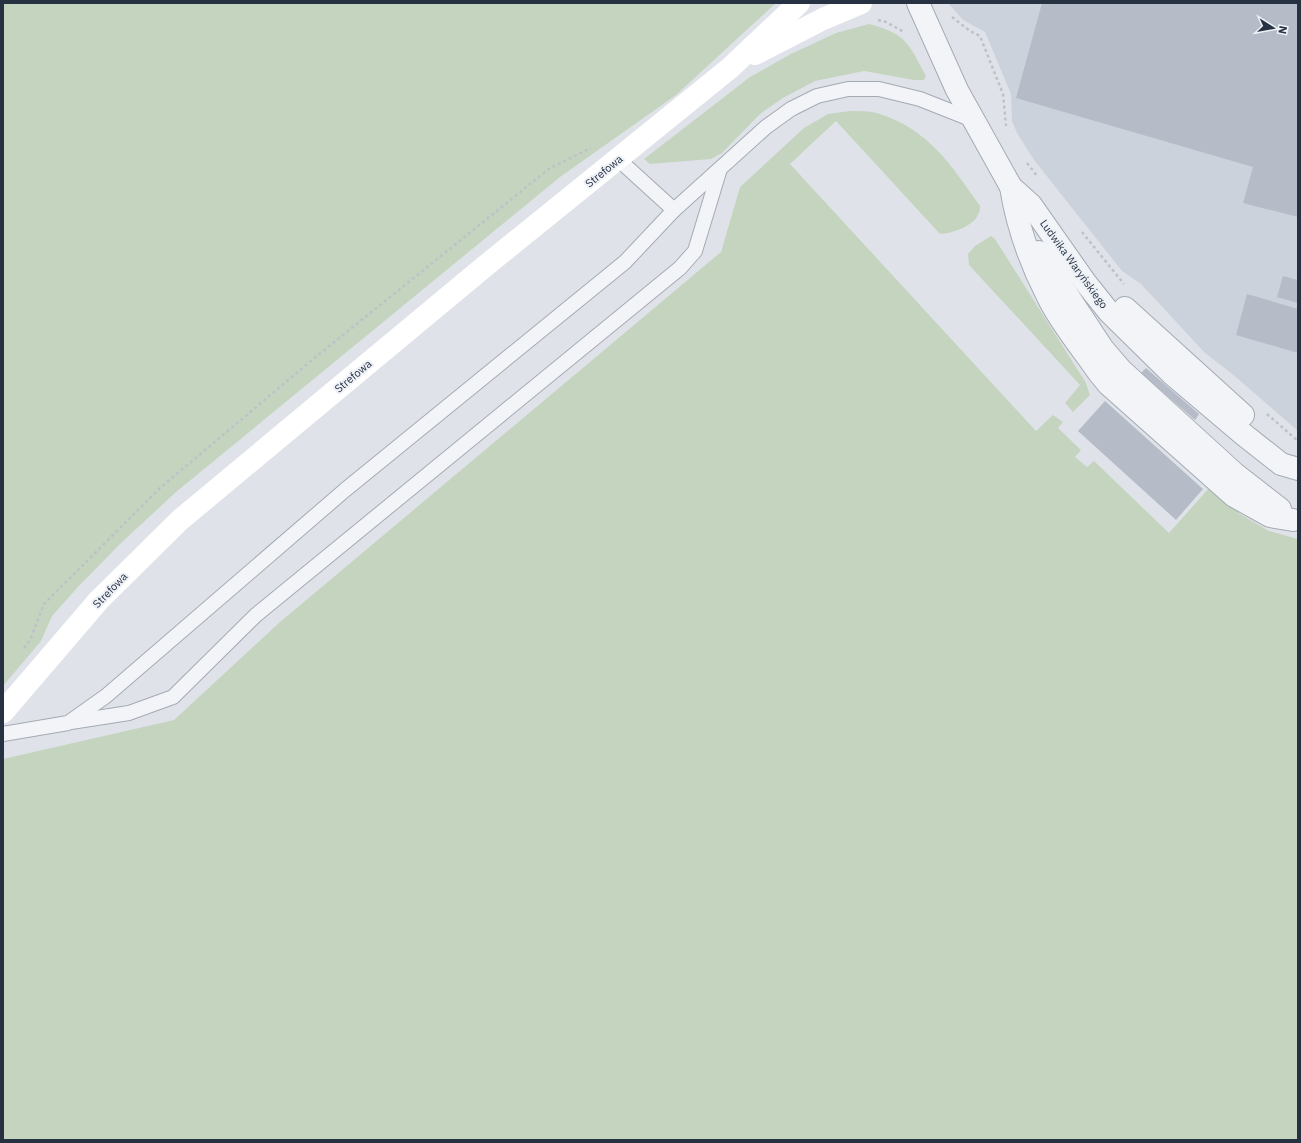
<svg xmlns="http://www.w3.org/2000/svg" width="1301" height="1143" viewBox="0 0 1301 1143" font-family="'IBM Plex Sans',sans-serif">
	<rect width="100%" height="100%" fill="#dfe3e9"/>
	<polygon fill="#ccd2db" points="948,3 1298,3 1298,431 1231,373 1205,353 1141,284 1122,271 1034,160 1017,133 1012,121 1011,94 985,32 963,20"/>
	<g fill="#c5d4bf">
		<polygon points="3,3 776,3 676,95 560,177 176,492 121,543 77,588 52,616 41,641 3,686"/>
		<path d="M869,24C907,34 908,43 926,76L924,80H914L864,71L815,81L783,98L760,114L722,153L711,159L650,164L644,159L750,77L791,54L836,33Z"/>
		<path d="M850,111C859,111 869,111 877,113C929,129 951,165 980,206C981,224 955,233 940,234L836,121L790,164L1036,431L1053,415L1063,422L1058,428L1081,450L1075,457L1087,467L1094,461L1169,533L1210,487L1240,514L1269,531L1298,539V1140H3V759L174,720L280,622L721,252L740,187L804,128L828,114Z"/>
		<polygon points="991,236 995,239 1086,383 1090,395 1073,412 1065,403 1080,385 969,265 968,254 975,246"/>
	</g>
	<g fill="#b5bcc7">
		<polygon points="1042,3 1298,3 1298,217 1243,203 1253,167 1016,98"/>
		<polygon points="1283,276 1298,280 1298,303 1277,297"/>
		<polygon points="1247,294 1298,309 1298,353 1236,335"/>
		<polygon points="1146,368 1199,414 1195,420 1141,373"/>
		<polygon points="1105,401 1203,489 1176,520 1078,431"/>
	</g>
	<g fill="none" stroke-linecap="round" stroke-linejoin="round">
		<defs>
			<g id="lane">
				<polyline points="618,159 674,210"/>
				<polyline points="71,722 129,713 173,697 256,615 680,268 695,251 719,172"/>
				<polyline points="3,734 68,723 106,696 345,490 625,262 674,210 766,127 791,109 817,96 848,89 879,89 920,99 973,120"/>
			</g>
			<g id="street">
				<polyline points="918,3 957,90 1011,187 1031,205 1085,282 1109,312 1171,373 1243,434 1281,464 1298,469"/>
				<path d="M1011,187C1017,225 1030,262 1048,297C1061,324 1082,348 1099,373L1108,384L1234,496L1270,516L1293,520"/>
				<polyline points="1039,252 1103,349 1121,370 1235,474 1280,509"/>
				<polyline points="1125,308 1243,415"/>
			</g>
		</defs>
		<use href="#lane" stroke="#a4aab4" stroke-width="16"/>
		<use href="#street" stroke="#a4aab4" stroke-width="24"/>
		<g stroke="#bdc1c8" stroke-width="2.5" stroke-dasharray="3 3" stroke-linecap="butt">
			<polyline points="952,17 970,31 980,36 1003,94 1006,126"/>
			<polyline points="878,20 886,22 904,32"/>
			<polyline points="1027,163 1038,177"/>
			<polyline points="1082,232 1124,284"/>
			<polyline points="1267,414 1298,441"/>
			<polyline points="24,648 30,640 44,604 160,488 312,360 550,168 591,148"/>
		</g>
		<use href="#lane" stroke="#f2f4f7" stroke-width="14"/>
		<use href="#street" stroke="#f2f4f7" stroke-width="22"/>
		<g stroke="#fff" stroke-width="22">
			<polyline points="755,54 823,19 861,3"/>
			<polyline points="3,712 99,600 180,520 484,267 730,68 799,3"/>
		</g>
	</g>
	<g text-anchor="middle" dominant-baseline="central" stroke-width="4" stroke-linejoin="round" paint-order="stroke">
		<g font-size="11" fill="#263142" stroke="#eef2f7">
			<text transform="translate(604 171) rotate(-39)">Strefowa</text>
			<text transform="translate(1074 264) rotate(54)">Ludwika Waryńskiego</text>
			<text transform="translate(353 376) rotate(-40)">Strefowa</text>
			<text transform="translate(110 590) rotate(-46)">Strefowa</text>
		</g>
	</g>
	<rect width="1301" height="1143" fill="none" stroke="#263142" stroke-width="8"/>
	<g transform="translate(1273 28) rotate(101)" stroke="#eef2f7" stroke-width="3" paint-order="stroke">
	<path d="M0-3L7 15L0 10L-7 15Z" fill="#263142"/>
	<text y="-6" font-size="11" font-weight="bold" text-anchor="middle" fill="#263142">N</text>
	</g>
</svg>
